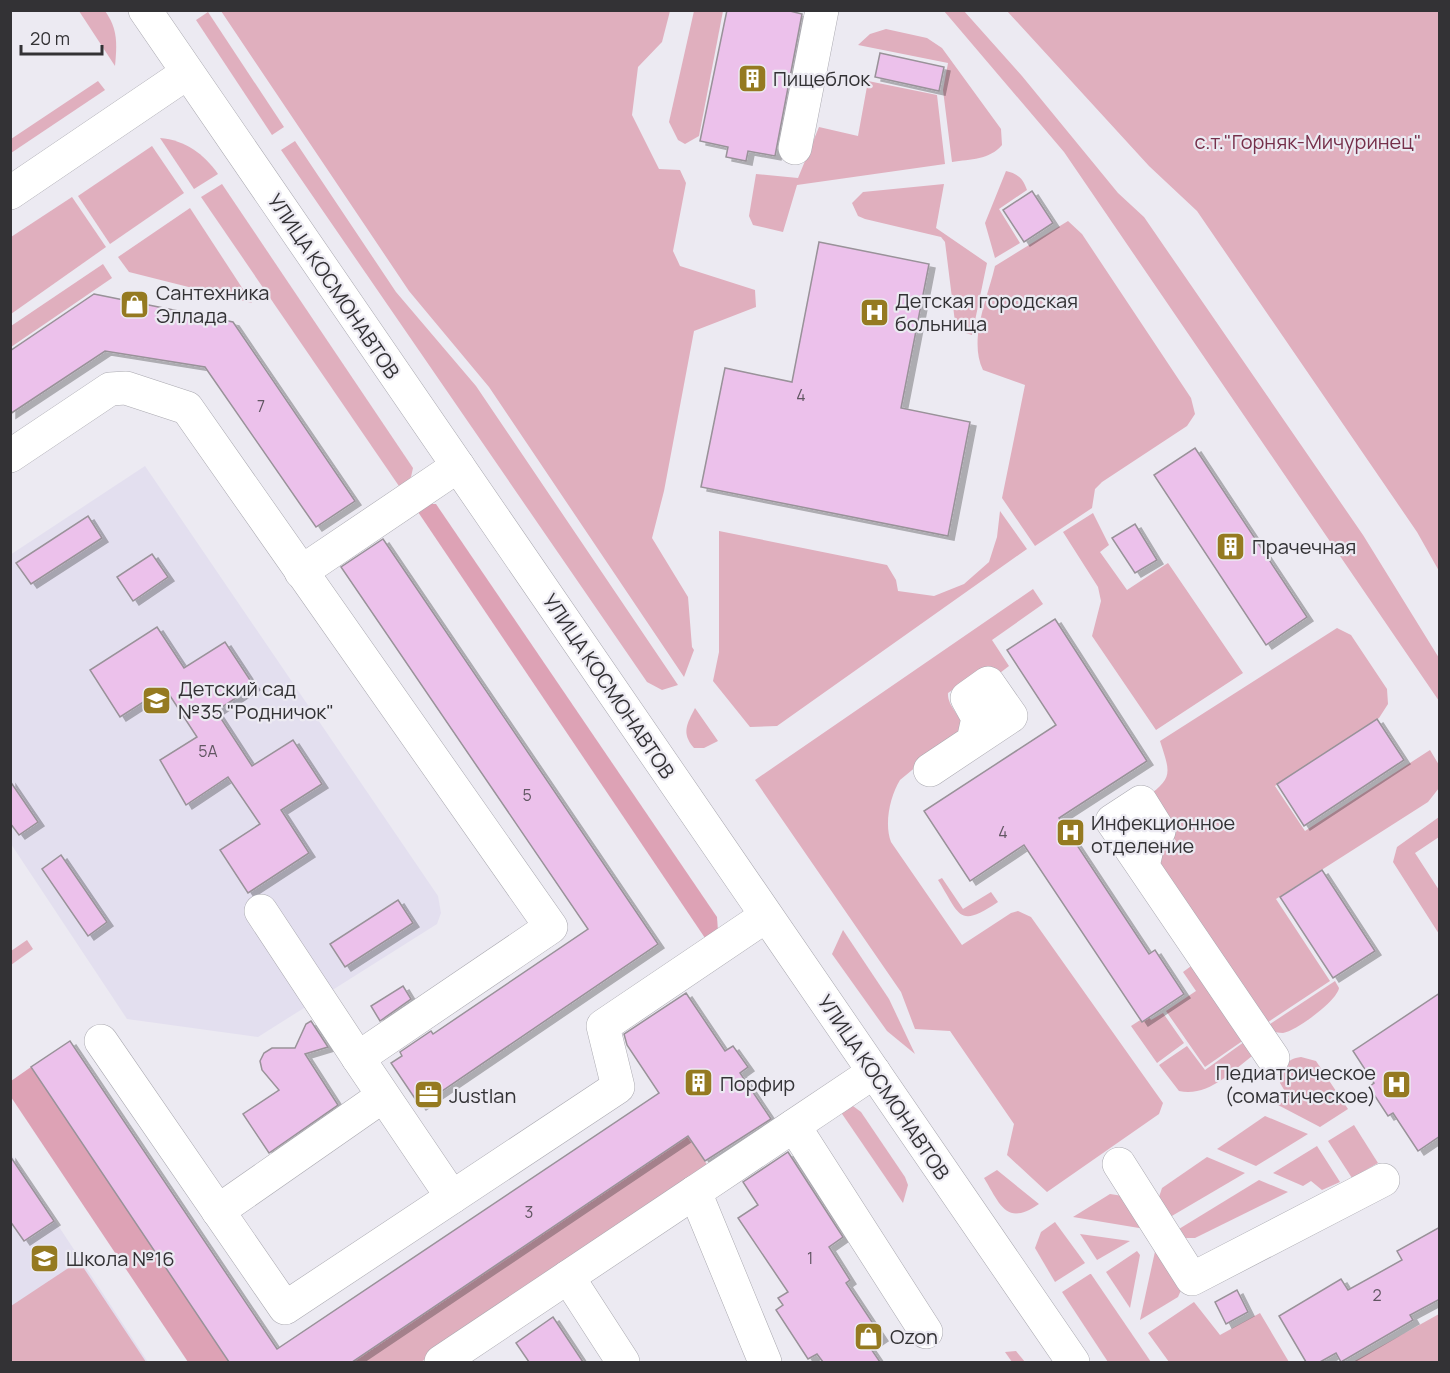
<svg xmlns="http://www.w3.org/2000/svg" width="1450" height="1373" viewBox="0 0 1450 1373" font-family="Manrope,sans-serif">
	<defs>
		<filter id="shadow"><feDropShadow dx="6" dy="4" stdDeviation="0" flood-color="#0004"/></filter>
	</defs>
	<rect width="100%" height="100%" fill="#eceaf2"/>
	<g fill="#e3dfef">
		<polygon points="145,466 438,896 441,913 437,924 258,1037 127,1019 11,844 10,555"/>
		<polygon points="11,1154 148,1362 11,1362"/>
	</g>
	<g fill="#e0afbe">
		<path d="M79,11H105C118,29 117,44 115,66Z"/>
		<polygon points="221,11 670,11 662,42 638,67 632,115 659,169 680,170 686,183 673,251 680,266 755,290 756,307 694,331 664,491 652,538 688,597 692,647 694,650 684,677 489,387 409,291"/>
		<polygon points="694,11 723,11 699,136 685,144 678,140 669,122"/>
		<polygon points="944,11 964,11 1022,76 1118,193 1144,217 1363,535 1439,658 1439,701 1064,152"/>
		<polygon points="1007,11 1439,11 1439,571 1417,532 1197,211 1149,166"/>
		<polygon points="208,12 284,127 272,135 196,20"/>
		<path d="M886,29L927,38L942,48L1001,129L1002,145C989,160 971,159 952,162L943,90L948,63L858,45L870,34Z"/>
		<polygon points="98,81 105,90 11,153 11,139"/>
		<polygon points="868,81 937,95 945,164 797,185 783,232 753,225 749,216 756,174 798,178 819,127 858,136"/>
		<path d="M160,138C185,140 204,154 218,174L194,189Z"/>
		<polygon points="295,141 396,292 476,386 678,685 662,690 647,682 281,150"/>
		<polygon points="152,146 184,193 110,244 78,196"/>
		<path d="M1006,171C1018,174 1023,178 1027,190L999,209L1020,243L995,258L985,223Z"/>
		<polygon points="222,184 413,468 411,477 401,489 201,197"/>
		<polygon points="944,184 936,228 987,263 972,335 956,330 945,242 941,237 865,219 858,216 852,203 863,192"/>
		<polygon points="72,197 106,247 11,314 11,237"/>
		<polygon points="190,208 252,303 129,272 118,257"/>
		<path d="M1068,221L1082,234L1191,398L1195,414L1187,426L1102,482L1095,489L1092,508L1035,546L1002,498L1025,385L983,370C968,340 988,297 995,266Z"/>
		<polygon points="103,264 112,278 11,347 11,326"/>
		<polygon points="1000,511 1027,549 777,726 750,727 713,681 719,652 719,531 887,565 896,580 898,591 934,596 964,584 989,562 997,537"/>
		<polygon points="1093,513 1109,545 1100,552 1127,590 1168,563 1243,673 1156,730 1092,636 1101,601 1098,587 1063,532"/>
		<path d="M1033,589L1043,604L992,640L1009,666L996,676L984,668L948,693C947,706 961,715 963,728L900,780C890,796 884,824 891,842L962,945L1011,913L1018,911L1031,917L1163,1103L1159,1114L1047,1192L1007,1155L1014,1124L950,1031L915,1029L901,992L755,780Z"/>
		<path d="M1337,628L1351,635L1387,689L1388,704L1379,718L1275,786L1305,831L1430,750L1439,765V788L1428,802L1276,899L1330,981L1259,1028L1153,868L1165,847L1175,840L1146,797C1174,778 1170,772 1160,741Z"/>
		<path d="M695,708L718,741L704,748H694C681,733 687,724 695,708Z"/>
		<polygon points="1439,817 1439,837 1415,853 1439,890 1439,934 1393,862 1397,847"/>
		<path d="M942,878L963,909L991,892L998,902C958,929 960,915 938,880Z"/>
		<polygon points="843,930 889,999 915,1054 887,1031 832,954"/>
		<polygon points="27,940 33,949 11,965 11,951"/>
		<polygon points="1198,961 1251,1035 1205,1067 1166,1011 1196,991 1183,972"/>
		<path d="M1335,981L1339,988C1337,1001 1296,1031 1283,1033C1276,1033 1270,1031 1264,1028Z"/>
		<polygon points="1163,1013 1184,1043 1157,1063 1131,1026 1148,1015 1151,1020"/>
		<path d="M1251,1037L1252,1056C1230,1073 1208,1097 1179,1091L1159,1065L1187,1046L1205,1070Z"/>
		<path d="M1301,1057L1316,1061L1348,1109L1320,1127L1278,1105L1289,1098L1280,1083C1280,1068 1286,1059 1301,1057Z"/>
		<polygon points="836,1105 853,1106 861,1112 905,1177 908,1185 903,1203"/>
		<polygon points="1265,1116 1308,1134 1256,1166 1217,1149"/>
		<polygon points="1354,1125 1378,1163 1352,1178 1328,1141"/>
		<polygon points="688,1136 710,1169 421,1362 352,1362"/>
		<polygon points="1317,1146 1340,1182 1322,1190 1311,1181 1303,1186 1273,1173"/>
		<polygon points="1207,1157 1245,1173 1165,1220 1158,1200 1162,1188"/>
		<path d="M997,1170L1039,1204C1006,1227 1000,1204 984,1178Z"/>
		<polygon points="1259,1180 1288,1192 1195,1238 1185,1238 1174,1232"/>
		<polygon points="1110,1194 1123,1196 1145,1229 1073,1217"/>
		<polygon points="1055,1222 1085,1263 1055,1282 1035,1248 1041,1232"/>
		<polygon points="1080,1234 1130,1241 1097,1260"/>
		<polygon points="1156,1247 1182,1288 1178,1297 1140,1320"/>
		<polygon points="1137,1251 1140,1255 1130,1308 1106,1272"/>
		<polygon points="79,1261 146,1362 11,1362 11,1306"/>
		<polygon points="1090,1274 1091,1274 1151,1362 1108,1362 1062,1292"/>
		<polygon points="1194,1302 1220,1335 1260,1313 1289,1362 1169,1362 1148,1333"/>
		<polygon points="1439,1314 1439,1362 1353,1362"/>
		<polygon points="1016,1351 1025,1362 1012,1362 1005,1352"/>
	</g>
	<g fill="#dda2b5">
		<polygon points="426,504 436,504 717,917 718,931 707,941 416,509"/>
		<polygon points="31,1067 229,1362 188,1362 11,1097 11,1081"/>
	</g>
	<g fill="#ecc1eb" stroke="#999299" stroke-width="1.5" filter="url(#shadow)">
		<polygon points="727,10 786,10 802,14 775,156 748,151 746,161 726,157 728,147 700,141"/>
		<polygon points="880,53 944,67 939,91 875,77"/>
		<polygon points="1032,191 1053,223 1024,242 1003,210"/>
		<polygon points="819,242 929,264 901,408 970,422 948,536 701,487 725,368 792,382"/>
		<polygon points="94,294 233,322 355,501 316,527 205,367 105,351 10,414 10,351"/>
		<polygon points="1195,448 1307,617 1266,645 1154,475"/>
		<polygon points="88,516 102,538 31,584 16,563"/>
		<polygon points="1135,524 1157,560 1135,573 1112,538"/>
		<polygon points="383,539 658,944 420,1106 391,1063 402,1056 400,1052 431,1031 433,1034 588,929 341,567"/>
		<polygon points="152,554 168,577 133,601 117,577"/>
		<polygon points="1055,619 1147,761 1059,818 1149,954 1155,950 1184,994 1142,1022 1024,845 970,881 924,811 1056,725 1007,650"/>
		<polygon points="157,627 184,668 225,642 254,686 216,711 252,766 293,740 322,784 281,810 309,853 248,893 220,850 260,824 228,777 186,805 160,760 197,737 165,688 120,717 90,670"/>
		<polygon points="1377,719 1404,760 1304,826 1277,784"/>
		<polygon points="10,781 38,822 19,835 10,823"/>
		<polygon points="61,855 107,922 88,936 42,869"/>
		<polygon points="1322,870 1375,951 1333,978 1280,897"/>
		<polygon points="398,900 413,923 345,967 330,944"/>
		<polygon points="403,986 411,999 380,1021 371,1006"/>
		<polygon points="686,993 725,1051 733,1046 748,1067 740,1073 771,1119 705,1161 688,1136 352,1362 229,1362 31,1067 70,1041 277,1349 659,1093 627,1045 624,1034"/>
		<polygon points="1440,993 1440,1136 1418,1151 1393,1113 1388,1116 1369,1087 1374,1083 1353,1051"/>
		<polygon points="311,1021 328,1047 305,1054 338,1105 269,1153 243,1114 279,1090 262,1070 260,1061 264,1053 272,1048 295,1048 306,1024"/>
		<polygon points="788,1152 843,1237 829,1247 850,1280 846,1283 882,1337 869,1346 880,1362 823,1362 817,1354 808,1359 776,1310 783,1305 778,1298 788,1292 738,1218 758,1205 743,1182"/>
		<polygon points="10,1156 54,1221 24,1241 10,1221"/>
		<polygon points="1440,1227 1440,1299 1410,1315 1413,1320 1341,1362 1336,1353 1320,1362 1306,1362 1279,1316 1341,1279 1348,1290 1402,1260 1397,1251"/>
		<polygon points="1237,1290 1248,1312 1226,1324 1215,1302"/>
		<polygon points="553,1317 583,1362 529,1362 516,1343"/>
	</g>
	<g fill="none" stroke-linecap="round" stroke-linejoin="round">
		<defs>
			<g id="minor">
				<polyline points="795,148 822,10"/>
				<polyline points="10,456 110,389 126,388 187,408 551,927 358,1058 452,1197"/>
				<polyline points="301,572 458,466"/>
				<polyline points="930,770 1011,716 988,683 967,698 978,718 973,741"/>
				<polyline points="1143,866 1149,840 1159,831 1141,802 1112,821 1273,1058"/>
				<polyline points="261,911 358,1058"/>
				<polyline points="101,1041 285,1308 618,1087 603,1026 766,916"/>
				<polyline points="794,1126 926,1332"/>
				<polyline points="1119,1164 1192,1279 1383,1180"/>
				<polyline points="218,1211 383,1096"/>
				<polyline points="568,1277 623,1362"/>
				<polyline points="441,1362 695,1192"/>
				<polyline points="765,1362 695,1192 874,1072"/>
			</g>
			<g id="major">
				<polyline points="145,10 1073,1362"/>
				<polyline points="10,193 187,73"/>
			</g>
		</defs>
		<use href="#minor" stroke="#aaa9b0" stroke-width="34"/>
		<use href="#major" stroke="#aaa9b0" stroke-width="34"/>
		<use href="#minor" stroke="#fff" stroke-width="33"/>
		<use href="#major" stroke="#fff" stroke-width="33"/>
	</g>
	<defs>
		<symbol id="building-square" viewBox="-11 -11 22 22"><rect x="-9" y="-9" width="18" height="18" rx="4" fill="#957a21" stroke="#eceaf2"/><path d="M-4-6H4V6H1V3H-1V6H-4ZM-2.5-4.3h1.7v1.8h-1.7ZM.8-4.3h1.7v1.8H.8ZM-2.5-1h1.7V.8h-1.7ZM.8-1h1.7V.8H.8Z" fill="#fff"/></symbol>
		<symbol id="shop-square" viewBox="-11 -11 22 22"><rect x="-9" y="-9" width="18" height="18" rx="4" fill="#957a21" stroke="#eceaf2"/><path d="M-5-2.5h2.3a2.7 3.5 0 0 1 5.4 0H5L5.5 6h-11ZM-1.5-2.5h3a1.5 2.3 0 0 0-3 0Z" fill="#fff"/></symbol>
		<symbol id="hospital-square" viewBox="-11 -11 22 22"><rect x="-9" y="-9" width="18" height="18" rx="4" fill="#957a21" stroke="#eceaf2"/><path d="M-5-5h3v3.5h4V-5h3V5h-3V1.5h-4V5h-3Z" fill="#fff"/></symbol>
		<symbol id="school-square" viewBox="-11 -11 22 22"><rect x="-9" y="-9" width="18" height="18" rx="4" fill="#957a21" stroke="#eceaf2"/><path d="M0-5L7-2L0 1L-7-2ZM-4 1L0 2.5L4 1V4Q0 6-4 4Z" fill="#fff"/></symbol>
		<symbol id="office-square" viewBox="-11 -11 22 22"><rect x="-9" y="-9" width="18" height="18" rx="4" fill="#957a21" stroke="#eceaf2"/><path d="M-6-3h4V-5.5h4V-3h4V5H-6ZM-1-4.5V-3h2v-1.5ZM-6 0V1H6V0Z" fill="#fff"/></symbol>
	</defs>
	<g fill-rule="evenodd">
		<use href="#building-square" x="736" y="62" width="33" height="33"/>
		<use href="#shop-square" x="118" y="288" width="33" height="33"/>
		<use href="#hospital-square" x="858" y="296" width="33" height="33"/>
		<use href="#building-square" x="1214" y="530" width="33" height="33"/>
		<use href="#school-square" x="140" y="684" width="33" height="33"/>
		<use href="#hospital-square" x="1054" y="816" width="33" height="33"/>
		<use href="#building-square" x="682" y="1066" width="33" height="33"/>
		<use href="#hospital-square" x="1380" y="1068" width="33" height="33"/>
		<use href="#office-square" x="412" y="1078" width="33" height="33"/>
		<use href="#school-square" x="28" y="1242" width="33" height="33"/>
		<use href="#shop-square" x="852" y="1320" width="33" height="33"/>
	</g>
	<g text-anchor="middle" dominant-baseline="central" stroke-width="4.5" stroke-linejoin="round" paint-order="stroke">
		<g font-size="16" fill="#615662">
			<text x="801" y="395">4</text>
			<text x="261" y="406">7</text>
			<text x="208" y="751">5А</text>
			<text x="527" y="795">5</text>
			<text x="1003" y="832">4</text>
			<text x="529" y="1212">3</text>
			<text x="810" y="1258">1</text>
			<text x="1377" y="1295">2</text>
		</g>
		<g font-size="20" fill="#333235" stroke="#eceaf2" text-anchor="start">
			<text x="773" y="78">Пищеблок</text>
			<text x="156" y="292">Сантехника<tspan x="156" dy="23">Эллада</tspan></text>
			<text x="895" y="300">Детская городская<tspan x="895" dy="23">больница</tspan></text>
			<text x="1252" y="546">Прачечная</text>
			<text x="178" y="688">Детский сад<tspan x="178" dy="23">№35 "Родничок"</tspan></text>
			<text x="1091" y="822">Инфекционное<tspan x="1091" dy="23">отделение</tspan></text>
			<text x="1376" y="1072" text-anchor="end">Педиатрическое<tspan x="1376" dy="23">(соматическое)</tspan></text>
			<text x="720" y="1083">Порфир</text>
			<text x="449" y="1095">Justlan</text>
			<text x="66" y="1258">Школа №16</text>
			<text x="890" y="1336">Ozon</text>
		</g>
		<g font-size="20" fill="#76304b" stroke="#eceaf2">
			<text x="1308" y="141">с.т."Горняк-Мичуринец"</text>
		</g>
		<g font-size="20" fill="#333235" stroke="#eceaf2">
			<text transform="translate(334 286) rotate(56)">УЛИЦА КОСМОНАВТОВ</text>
			<text transform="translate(609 686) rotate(56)">УЛИЦА КОСМОНАВТОВ</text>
			<text transform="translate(884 1087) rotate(56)">УЛИЦА КОСМОНАВТОВ</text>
		</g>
	</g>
	<rect width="1450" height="1373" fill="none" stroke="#333235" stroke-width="24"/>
	<path d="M21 45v9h81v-9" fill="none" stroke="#333235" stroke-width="3"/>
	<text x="30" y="45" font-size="18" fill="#333235" stroke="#eceaf2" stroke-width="4.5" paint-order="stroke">20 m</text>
</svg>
